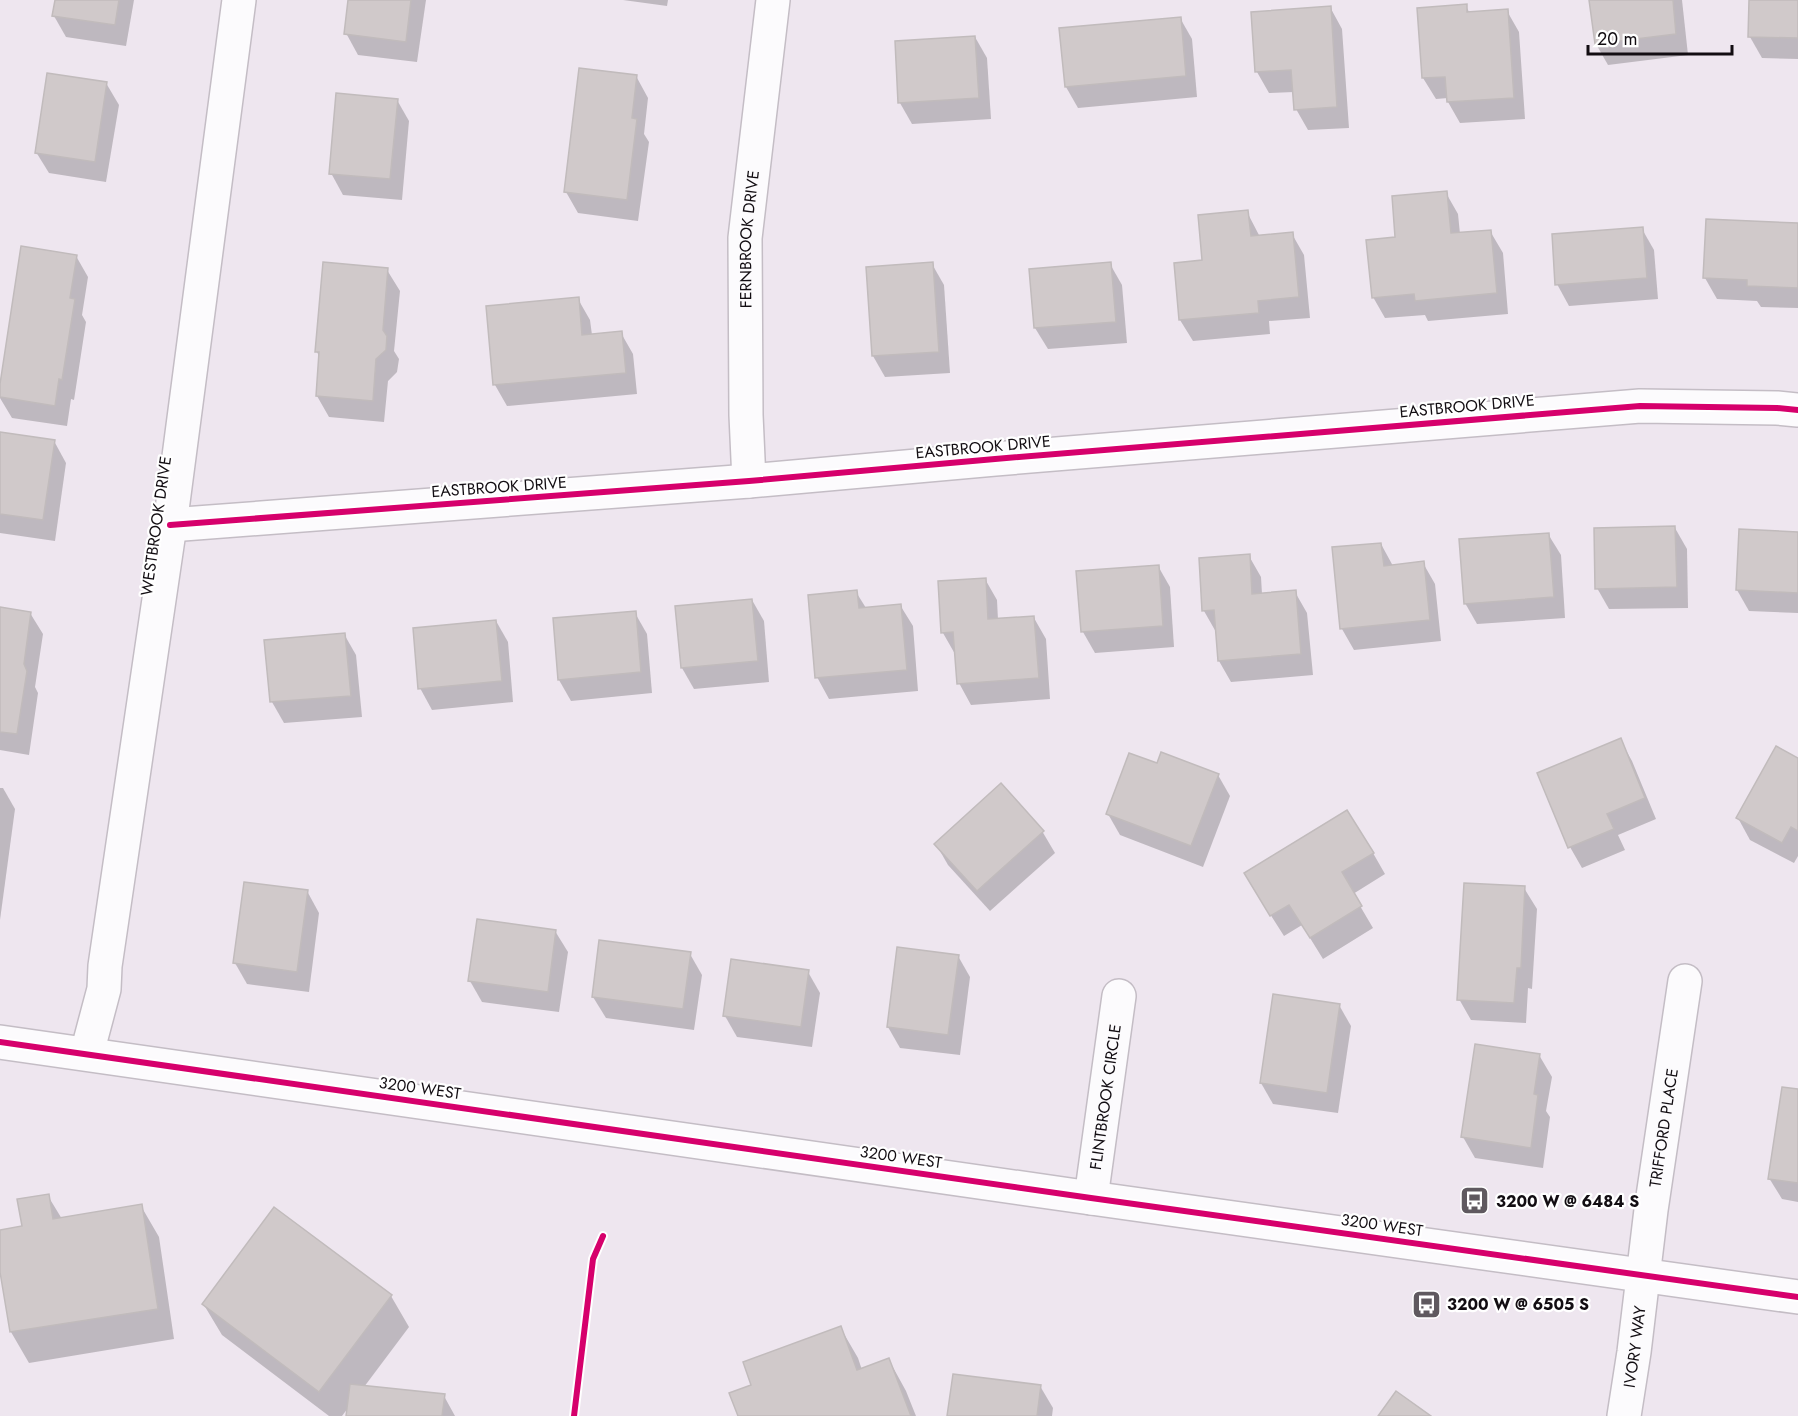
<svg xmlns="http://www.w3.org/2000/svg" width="1798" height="1416" viewBox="0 0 1798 1416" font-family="Jost,sans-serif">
	<rect width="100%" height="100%" fill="#eee6ef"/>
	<g fill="#0003">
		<polygon points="56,0 134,0 126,46 66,37 54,16"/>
		<polygon points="350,0 426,0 417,62 358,55 346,33"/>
		<polygon points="623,0 668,0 667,6"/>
		<polygon points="1591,0 1682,0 1688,55 1608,65 1596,44"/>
		<polygon points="1751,0 1798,0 1798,59 1762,58 1750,37"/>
		<polygon points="1466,6 1470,14 1507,11 1519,32 1525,119 1460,123 1448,102 1448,98 1436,99 1423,78"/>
		<polygon points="1330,7 1342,29 1349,128 1308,130 1296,109 1294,92 1269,93 1257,72 1253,13"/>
		<polygon points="1180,18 1192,39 1197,97 1078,108 1066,87"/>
		<polygon points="975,37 987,58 991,119 912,124 900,103"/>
		<polygon points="636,76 648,98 644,134 649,142 638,221 578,213 566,192"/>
		<polygon points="106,83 119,105 106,182 49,173 36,152"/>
		<polygon points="397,100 409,121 402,200 343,195 331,173"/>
		<polygon points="1446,193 1458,214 1460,234 1490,231 1503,253 1508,314 1428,321 1425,315 1385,318 1373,297 1397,239"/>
		<polygon points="1247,212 1260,237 1292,234 1304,255 1310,318 1269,321 1270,334 1193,341 1180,320"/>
		<polygon points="1798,225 1798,308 1761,307 1757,301 1717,299 1705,278"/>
		<polygon points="1642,229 1654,250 1658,299 1569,306 1557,284"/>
		<polygon points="76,256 88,277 82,315 86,322 74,400 71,399 67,426 12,418 0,398 0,394"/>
		<polygon points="325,264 387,270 400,291 394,351 399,359 397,372 388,381 384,422 329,417 317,396 320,358 317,352"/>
		<polygon points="932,264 944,285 950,373 885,377 873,356 867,268"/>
		<polygon points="1110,264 1122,285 1127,343 1048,349 1035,328 1031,270"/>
		<polygon points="578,299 590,320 592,335 621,333 633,354 637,394 507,406 495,385"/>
		<polygon points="0,434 54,441 66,463 55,541 0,533"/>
		<polygon points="1675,528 1687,549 1688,608 1609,609 1597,588"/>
		<polygon points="1548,534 1561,555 1565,618 1477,624 1465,603"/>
		<polygon points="1798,534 1798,613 1749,611 1737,590"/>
		<polygon points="1381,544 1393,566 1423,563 1435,584 1441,641 1354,650 1342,629"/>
		<polygon points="1249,556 1261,577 1262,594 1295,592 1307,613 1313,675 1231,682 1219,661 1216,632 1204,611"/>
		<polygon points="1158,566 1170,587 1174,647 1095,653 1083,632"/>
		<polygon points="985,579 997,600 998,620 1034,618 1046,639 1050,699 971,705 959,683 955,654 943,633"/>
		<polygon points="856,592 866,608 900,605 913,626 918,691 829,699 817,677"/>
		<polygon points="752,600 764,621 769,682 694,689 682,668"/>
		<polygon points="0,609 30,613 43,634 35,687 38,693 29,755 0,750"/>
		<polygon points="635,613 647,634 652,693 571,701 559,680"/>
		<polygon points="496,621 508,642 513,702 432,710 420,688"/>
		<polygon points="344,634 356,655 362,717 284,723 272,702"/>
		<polygon points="1620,740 1632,761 1656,819 1618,835 1625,850 1582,868 1570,847 1539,773"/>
		<polygon points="1798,760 1798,856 1794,863 1750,840 1738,818"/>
		<polygon points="1158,765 1218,775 1230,796 1203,867 1120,835 1108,814"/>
		<polygon points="0,788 3,788 15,809 0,920"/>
		<polygon points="1042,831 1055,853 990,911 948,865 936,844"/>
		<polygon points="1373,853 1385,874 1353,894 1373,928 1323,959 1302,925 1284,936 1258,895"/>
		<polygon points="1524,888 1537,909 1532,989 1528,988 1526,1023 1471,1020 1459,999"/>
		<polygon points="307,891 319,913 309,992 247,984 235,963"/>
		<polygon points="555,931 568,952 559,1012 482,1002 470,981"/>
		<polygon points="690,954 702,975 694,1030 606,1018 593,997"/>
		<polygon points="958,956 970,977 960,1055 900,1048 888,1027"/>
		<polygon points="808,972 820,993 812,1047 737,1037 725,1016"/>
		<polygon points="1339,1005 1351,1026 1338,1113 1273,1104 1261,1083"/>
		<polygon points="1539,1055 1552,1077 1546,1111 1550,1117 1543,1168 1475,1158 1463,1137"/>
		<polygon points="1798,1091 1798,1202 1782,1199 1769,1178"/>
		<polygon points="48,1196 62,1219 141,1206 159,1237 174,1339 29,1363 11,1332 0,1263 0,1231 24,1228"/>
		<polygon points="391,1296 409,1327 364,1387 444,1396 455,1416 348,1416 348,1408 342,1416 329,1416 222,1335 204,1305"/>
		<polygon points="840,1327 858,1358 862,1370 889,1360 906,1391 916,1416 739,1416 753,1386"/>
		<polygon points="1040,1386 1053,1408 1052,1416 949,1416"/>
	</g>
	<g fill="#d0c9ca" stroke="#c1bbbc" stroke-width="1.5">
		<polygon points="55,0 119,0 115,25 52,16"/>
		<polygon points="348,0 411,0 406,42 344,34"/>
		<polygon points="1589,0 1673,0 1676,34 1595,44"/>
		<polygon points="1749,0 1798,0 1798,38 1748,37"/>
		<polygon points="1467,4 1467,12 1508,9 1514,98 1447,102 1445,77 1422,78 1417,8"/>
		<polygon points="1331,6 1337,107 1294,110 1291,70 1255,72 1251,12"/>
		<polygon points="1181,17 1186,76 1065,87 1059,28"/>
		<polygon points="975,36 979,98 898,103 895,41"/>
		<polygon points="579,68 637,75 632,118 637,119 627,200 564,192"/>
		<polygon points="47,73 107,82 95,162 35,153"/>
		<polygon points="336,93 398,99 390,179 329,174"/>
		<polygon points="1447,191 1451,233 1491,230 1497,293 1415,301 1414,294 1372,298 1366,240 1395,237 1392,196"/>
		<polygon points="1248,210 1251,236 1293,232 1299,297 1258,301 1259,313 1179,320 1174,263 1202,260 1198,215"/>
		<polygon points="1706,219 1798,223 1798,288 1747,286 1747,280 1703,278"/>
		<polygon points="1643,227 1647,278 1555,285 1552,234"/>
		<polygon points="21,246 77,255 70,298 75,299 62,380 59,379 55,406 0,397 0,384"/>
		<polygon points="323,262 388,268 383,330 387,336 386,350 376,359 373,401 316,396 319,352 315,352"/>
		<polygon points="933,262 939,352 872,356 866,267"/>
		<polygon points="1111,262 1116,322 1034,328 1029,269"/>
		<polygon points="579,297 582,335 622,331 626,373 493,385 486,306"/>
		<polygon points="0,432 55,440 43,520 0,514"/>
		<polygon points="1675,526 1677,587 1595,589 1594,528"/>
		<polygon points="1739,529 1798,532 1798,593 1736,590"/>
		<polygon points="1549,533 1554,597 1464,604 1459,539"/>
		<polygon points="1381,543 1384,566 1424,561 1430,620 1340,629 1332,547"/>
		<polygon points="1250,554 1252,594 1296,590 1301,654 1218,661 1214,610 1202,611 1199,558"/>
		<polygon points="1159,565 1163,626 1081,632 1076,571"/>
		<polygon points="986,578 988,619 1034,616 1039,678 957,684 953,632 941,633 938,581"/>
		<polygon points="857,590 859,608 901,604 907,670 815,678 808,595"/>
		<polygon points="752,599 758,661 681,668 675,606"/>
		<polygon points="0,607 31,612 24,664 27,671 17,734 0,732"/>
		<polygon points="636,611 641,672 558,680 553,618"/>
		<polygon points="496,620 502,681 418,689 413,628"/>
		<polygon points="345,633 351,696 270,702 264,640"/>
		<polygon points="1621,738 1645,798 1607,814 1614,829 1568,848 1537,773"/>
		<polygon points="1776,746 1798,758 1798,831 1791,827 1782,843 1736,818"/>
		<polygon points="1161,752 1219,774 1191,846 1106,814 1129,753 1157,763"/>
		<polygon points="1001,783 1044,831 977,891 934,844"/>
		<polygon points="1347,810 1374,853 1342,872 1362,906 1310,938 1289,905 1270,916 1244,873"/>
		<polygon points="244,882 308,890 297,972 233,963"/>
		<polygon points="1464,883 1525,886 1521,968 1517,968 1514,1003 1457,1000"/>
		<polygon points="477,919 556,930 548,992 468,981"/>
		<polygon points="599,940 691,952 683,1009 592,997"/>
		<polygon points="897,947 959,955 948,1035 887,1027"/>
		<polygon points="731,959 809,970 801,1027 723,1016"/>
		<polygon points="1273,994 1340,1004 1327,1093 1260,1083"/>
		<polygon points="1475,1044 1540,1054 1534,1094 1538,1095 1531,1148 1461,1137"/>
		<polygon points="1782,1087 1798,1089 1798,1183 1768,1179"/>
		<polygon points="49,1194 53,1219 142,1204 158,1309 10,1332 0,1272 0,1230 22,1226 17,1199"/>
		<polygon points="274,1207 392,1295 319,1392 202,1304"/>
		<polygon points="841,1326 857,1370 889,1358 911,1416 738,1416 729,1393 751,1385 743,1362"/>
		<polygon points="953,1374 1041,1385 1037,1416 947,1416"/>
		<polygon points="350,1384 445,1394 442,1416 346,1416"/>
		<polygon points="1396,1391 1431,1416 1378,1416"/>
	</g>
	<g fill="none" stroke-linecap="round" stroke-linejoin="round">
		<defs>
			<g id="minor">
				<path id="s1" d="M749,481L746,415L745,238L773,0"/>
				<polyline points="170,525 749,481 995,459 1640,406 1777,408 1798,410"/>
				<polyline points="87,1053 104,989 105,966 170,525 239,0"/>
				<path id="s2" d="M1091,1198L1119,996"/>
				<path id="s3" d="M1624,1416L1634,1352L1651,1210L1685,981"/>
			</g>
			<polyline id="tertiary" points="0,1042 1091,1198 1798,1297"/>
		</defs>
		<use href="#minor" stroke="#c4bdc5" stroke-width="36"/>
		<use href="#tertiary" stroke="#c4bdc5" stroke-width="36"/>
		<use href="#minor" stroke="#fcfbfd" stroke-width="33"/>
		<use href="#tertiary" stroke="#fcfbfd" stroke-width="33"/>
		<defs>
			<g id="cycleway">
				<polyline points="170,525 749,481 995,459 1640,406 1777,408 1798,410"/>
				<polyline points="0,1042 1091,1198 1798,1297"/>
				<polyline points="574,1416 593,1259 603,1236"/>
			</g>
		</defs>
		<use href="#cycleway" stroke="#fff" stroke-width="10"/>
		<use href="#cycleway" stroke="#d6006c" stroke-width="6"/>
	</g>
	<defs>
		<symbol id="bus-square" viewBox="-11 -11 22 22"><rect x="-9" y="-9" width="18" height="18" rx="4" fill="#5f595f" stroke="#fff"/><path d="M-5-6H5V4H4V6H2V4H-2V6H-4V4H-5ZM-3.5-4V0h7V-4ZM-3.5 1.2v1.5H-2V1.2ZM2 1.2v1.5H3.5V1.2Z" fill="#fff"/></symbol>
	</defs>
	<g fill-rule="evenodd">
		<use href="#bus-square" x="1458" y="1184" width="33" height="33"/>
		<use href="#bus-square" x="1410" y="1288" width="33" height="33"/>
	</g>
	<g text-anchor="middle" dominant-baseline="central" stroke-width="4.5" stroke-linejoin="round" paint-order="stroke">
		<g font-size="16" fill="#120d12" stroke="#fff">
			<text stroke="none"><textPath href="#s1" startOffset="242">FERNBROOK DRIVE</textPath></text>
			<text transform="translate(1467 406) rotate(-5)">EASTBROOK DRIVE</text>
			<text transform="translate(983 447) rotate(-5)">EASTBROOK DRIVE</text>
			<text transform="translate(499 487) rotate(-4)">EASTBROOK DRIVE</text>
			<text transform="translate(156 526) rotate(-82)">WESTBROOK DRIVE</text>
			<text transform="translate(420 1088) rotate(8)">3200 WEST</text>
			<text stroke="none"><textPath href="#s2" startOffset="102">FLINTBROOK CIRCLE</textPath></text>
			<text stroke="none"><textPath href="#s3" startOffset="291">TRIFFORD PLACE</textPath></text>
			<text transform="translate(901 1157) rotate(8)">3200 WEST</text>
			<text transform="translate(1382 1225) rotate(8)">3200 WEST</text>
			<text stroke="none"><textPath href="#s3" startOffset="70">IVORY WAY</textPath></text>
		</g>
		<g font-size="16" font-weight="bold" fill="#120d12" stroke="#fff" text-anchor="start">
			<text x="1496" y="1201">3200 W @ 6484 S</text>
			<text x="1447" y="1304">3200 W @ 6505 S</text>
		</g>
	</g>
	<path d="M1588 45v9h144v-9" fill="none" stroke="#120d12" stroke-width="3"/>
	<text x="1597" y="45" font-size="18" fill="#120d12" stroke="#ffffff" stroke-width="4.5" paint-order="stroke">20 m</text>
</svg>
